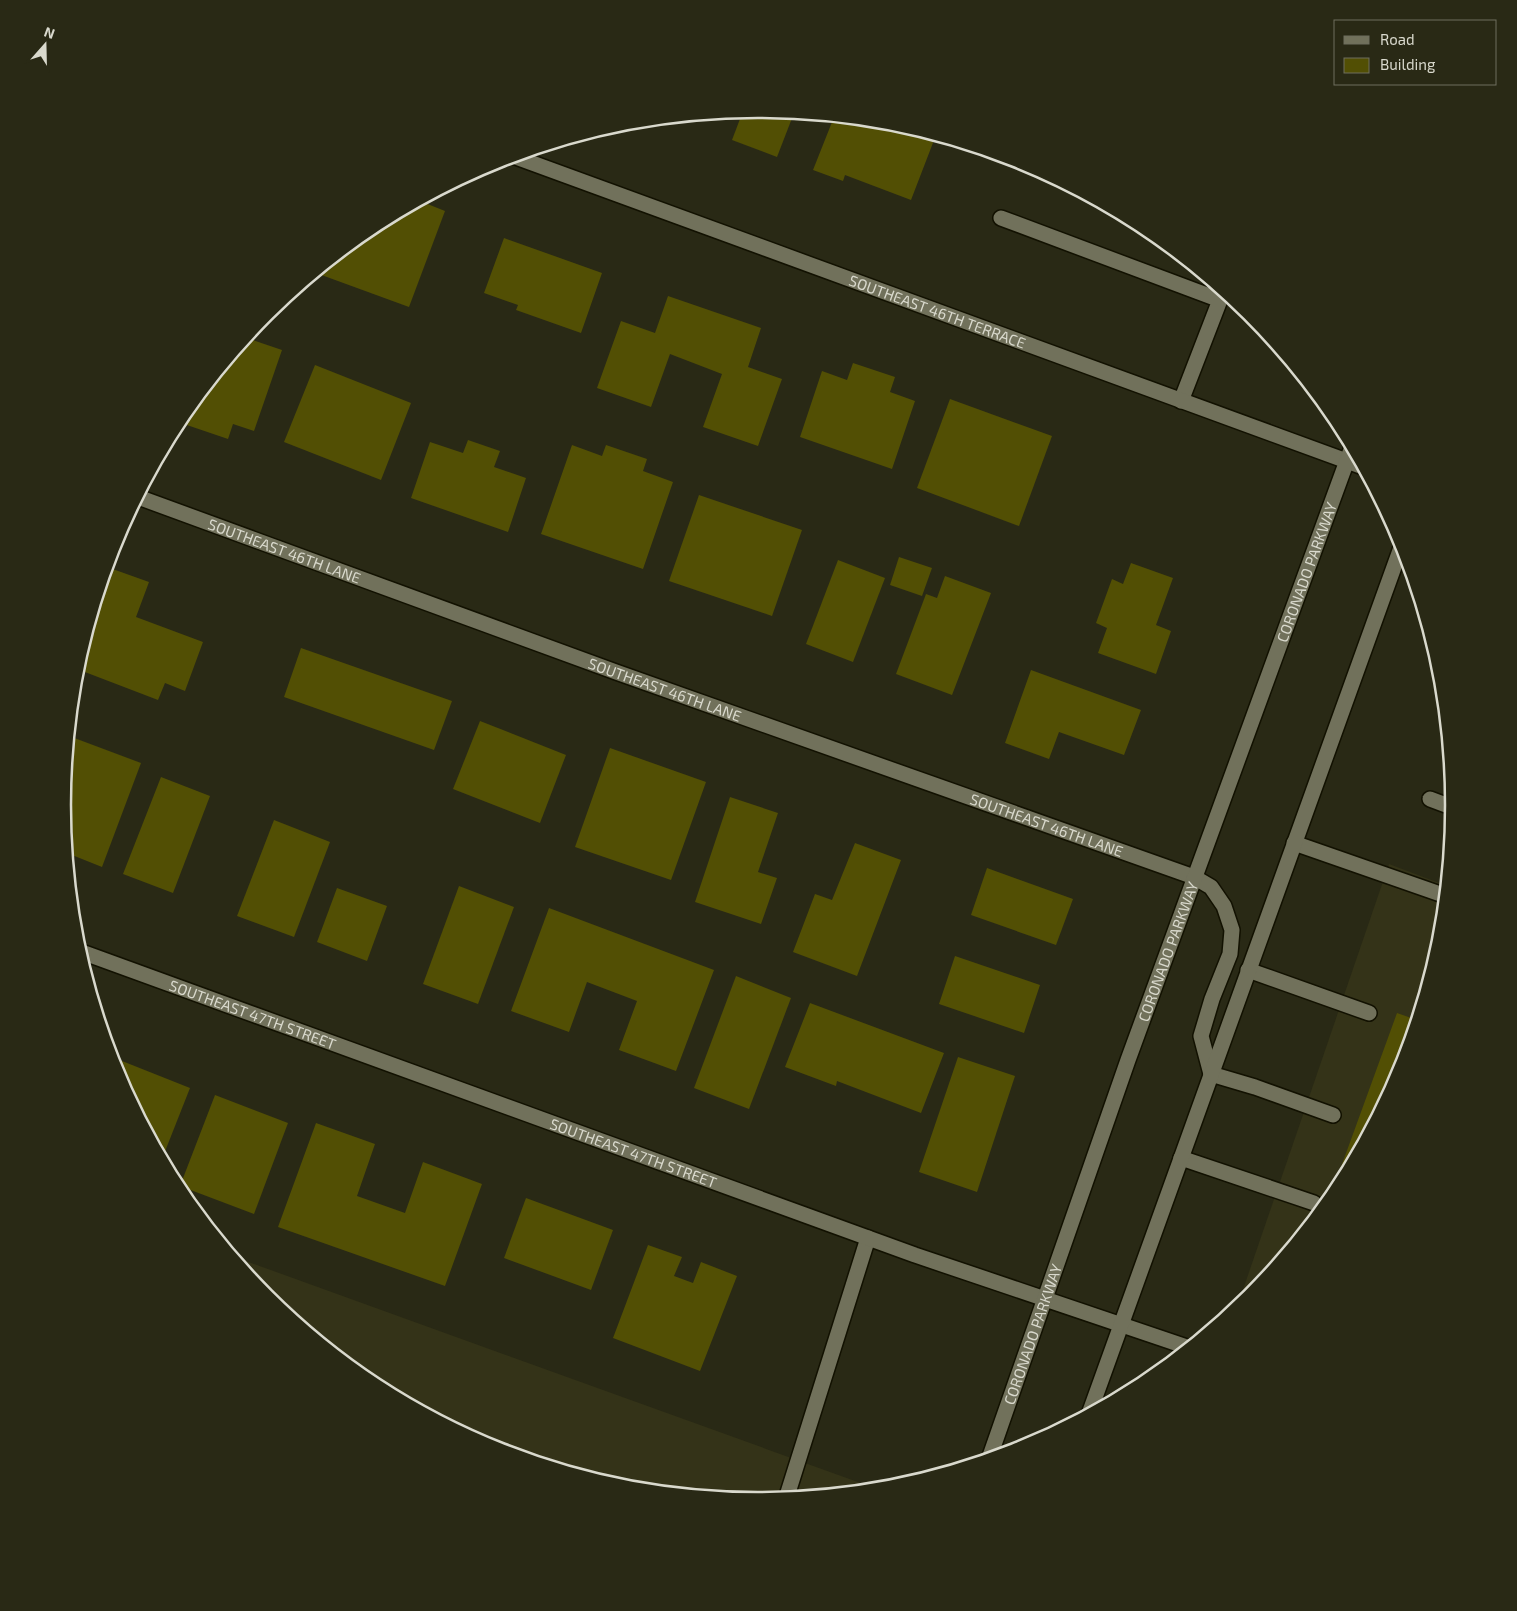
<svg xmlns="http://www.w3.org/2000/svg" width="1517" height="1611" viewBox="0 0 1517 1611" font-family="'Exo 2',sans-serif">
	<rect width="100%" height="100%" fill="#292915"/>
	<g fill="#343318">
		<polygon points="1389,864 1447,886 1441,942 1401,1072 1337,1192 1250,1298 1236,1310"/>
		<polygon points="232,1256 880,1490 758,1501 622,1488 492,1448 372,1384 266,1297"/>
	</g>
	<g fill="#524f04">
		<polygon points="759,110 794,113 777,157 732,140 743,111"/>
		<polygon points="834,117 895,123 936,135 911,200 845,175 843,181 813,170"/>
		<polygon points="420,201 445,211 409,307 316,273 372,227"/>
		<polygon points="504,238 602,273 581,333 516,310 518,305 484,293"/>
		<polygon points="668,296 761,328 748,367 782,379 758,446 703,427 722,374 670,354 651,407 597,388 621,321 655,333"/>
		<polygon points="247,338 282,350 254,431 233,424 228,439 178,422"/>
		<polygon points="853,363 895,377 890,392 915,401 892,469 800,437 822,371 847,380"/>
		<polygon points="315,365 411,403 381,480 284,442"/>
		<polygon points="950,399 1052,436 1019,526 917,488"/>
		<polygon points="468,440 500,451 494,467 526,478 508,532 411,498 430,442 463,453"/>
		<polygon points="572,445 602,456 606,445 647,459 643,471 673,482 643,569 541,534"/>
		<polygon points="699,495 802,530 772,616 669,581"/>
		<polygon points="899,557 932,568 922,596 890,585"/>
		<polygon points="838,560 885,578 853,662 806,644"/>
		<polygon points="1131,563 1173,578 1156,625 1171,631 1156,674 1098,653 1107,628 1096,623 1112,579 1123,584"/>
		<polygon points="107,567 149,582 136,617 203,642 185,691 165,683 158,700 77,669"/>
		<polygon points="945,576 991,593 952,695 896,674 926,594 937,598"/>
		<polygon points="301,648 452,701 434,750 284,697"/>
		<polygon points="1031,670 1141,710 1124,755 1059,732 1049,759 1005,743"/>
		<polygon points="480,721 566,755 540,823 453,789"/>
		<polygon points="69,736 141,763 102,867 67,853 63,805"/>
		<polygon points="610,748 706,782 671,880 575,847"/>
		<polygon points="161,777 210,796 173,893 123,874"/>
		<polygon points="730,797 778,813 758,872 777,878 761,924 695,902"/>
		<polygon points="274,820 330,842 294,937 237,916"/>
		<polygon points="855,843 901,860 857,976 793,952 815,894 832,900"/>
		<polygon points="987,868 1073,899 1056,945 971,915"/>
		<polygon points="459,886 514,907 478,1004 423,984"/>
		<polygon points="337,888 387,906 367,961 317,942"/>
		<polygon points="549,908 714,970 676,1071 619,1050 637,1001 587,982 569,1032 511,1011"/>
		<polygon points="955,956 1040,985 1024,1033 939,1004"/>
		<polygon points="736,976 791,998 749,1109 694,1088"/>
		<polygon points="810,1003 944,1053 921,1113 837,1081 836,1086 785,1067"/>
		<polygon points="1397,1013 1417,1020 1401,1072 1347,1174 1348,1169 1341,1167"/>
		<polygon points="958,1057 1015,1076 977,1192 919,1172"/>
		<polygon points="117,1059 190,1088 162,1159 115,1072 114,1067"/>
		<polygon points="215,1095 288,1123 254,1214 180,1186"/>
		<polygon points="316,1123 375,1144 357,1196 405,1213 423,1162 482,1184 445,1286 278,1227"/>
		<polygon points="526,1198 613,1230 591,1290 504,1258"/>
		<polygon points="648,1245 682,1257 674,1276 693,1283 701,1262 737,1276 700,1371 613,1338"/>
	</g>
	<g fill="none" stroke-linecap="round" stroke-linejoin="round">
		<defs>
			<g id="lane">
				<polyline points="1001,218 1220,300 1181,401"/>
				<polyline points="1430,799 1454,808"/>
				<polyline points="1248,970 1369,1013"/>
				<polyline points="1211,1074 1255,1087 1333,1115"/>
				<polyline points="1181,1158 1314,1203"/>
				<polyline points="786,1499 868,1238"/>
			</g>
			<g id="street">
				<path id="s1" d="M513,156L1363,467"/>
				<path id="s2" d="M138,497L616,672L1194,877"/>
				<polyline points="1294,843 1446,896"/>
				<path id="s3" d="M79,951L915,1255L1190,1348"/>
			</g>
			<g id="secondary">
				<polyline points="1194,877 1211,887 1224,906 1232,930 1230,954 1212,999 1201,1036 1211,1074"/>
				<polyline points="1089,1414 1403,542"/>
				<path id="s4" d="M989,1459L1128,1060L1352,447"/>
			</g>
		</defs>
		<use href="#lane" stroke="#121101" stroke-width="18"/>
		<use href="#street" stroke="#121101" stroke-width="18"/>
		<use href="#secondary" stroke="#121101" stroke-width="18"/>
		<use href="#lane" stroke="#71715b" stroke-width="15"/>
		<use href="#street" stroke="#71715b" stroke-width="15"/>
		<use href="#secondary" stroke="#71715b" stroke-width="15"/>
	</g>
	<g text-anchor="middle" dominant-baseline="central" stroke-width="5" stroke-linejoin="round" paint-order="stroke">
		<g font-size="15" fill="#d9d9cd" stroke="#292915">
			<text stroke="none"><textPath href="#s1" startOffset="452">SOUTHEAST 46TH TERRACE</textPath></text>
			<text stroke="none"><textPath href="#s2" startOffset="156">SOUTHEAST 46TH LANE</textPath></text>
			<text stroke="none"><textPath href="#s4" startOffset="942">CORONADO PARKWAY</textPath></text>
			<text stroke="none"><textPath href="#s2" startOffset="561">SOUTHEAST 46TH LANE</textPath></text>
			<text stroke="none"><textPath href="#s2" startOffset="966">SOUTHEAST 46TH LANE</textPath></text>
			<text stroke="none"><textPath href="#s4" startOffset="538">CORONADO PARKWAY</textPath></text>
			<text stroke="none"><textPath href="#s3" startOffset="185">SOUTHEAST 47TH STREET</textPath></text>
			<text stroke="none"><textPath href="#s3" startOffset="590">SOUTHEAST 47TH STREET</textPath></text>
			<text stroke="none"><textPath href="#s4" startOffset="132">CORONADO PARKWAY</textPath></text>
		</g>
	</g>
	<path d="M0 0H1517V1611H0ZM71 805a687 687 0 1 1 1374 0a687 687 0 1 1-1374 0Z" fill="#292915" fill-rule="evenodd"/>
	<path fill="none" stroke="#d9d9cd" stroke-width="2.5" d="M71 805a687 687 0 1 1 1374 0a687 687 0 1 1-1374 0Z"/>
	<rect x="1334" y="20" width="162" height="65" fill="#292915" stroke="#6f6f5f"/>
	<rect x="1344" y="36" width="25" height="8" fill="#71715b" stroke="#6f6f5f"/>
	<text x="1380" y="45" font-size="15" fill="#d9d9cd">Road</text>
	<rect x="1344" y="58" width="25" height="15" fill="#524f04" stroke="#6f6f5f"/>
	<text x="1380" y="70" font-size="15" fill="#d9d9cd">Building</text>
	<g transform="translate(45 45) rotate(20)" stroke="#292915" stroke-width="4" paint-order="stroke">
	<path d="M0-4L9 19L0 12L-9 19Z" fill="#d9d9cd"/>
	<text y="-8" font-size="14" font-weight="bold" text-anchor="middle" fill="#d9d9cd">N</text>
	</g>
</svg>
